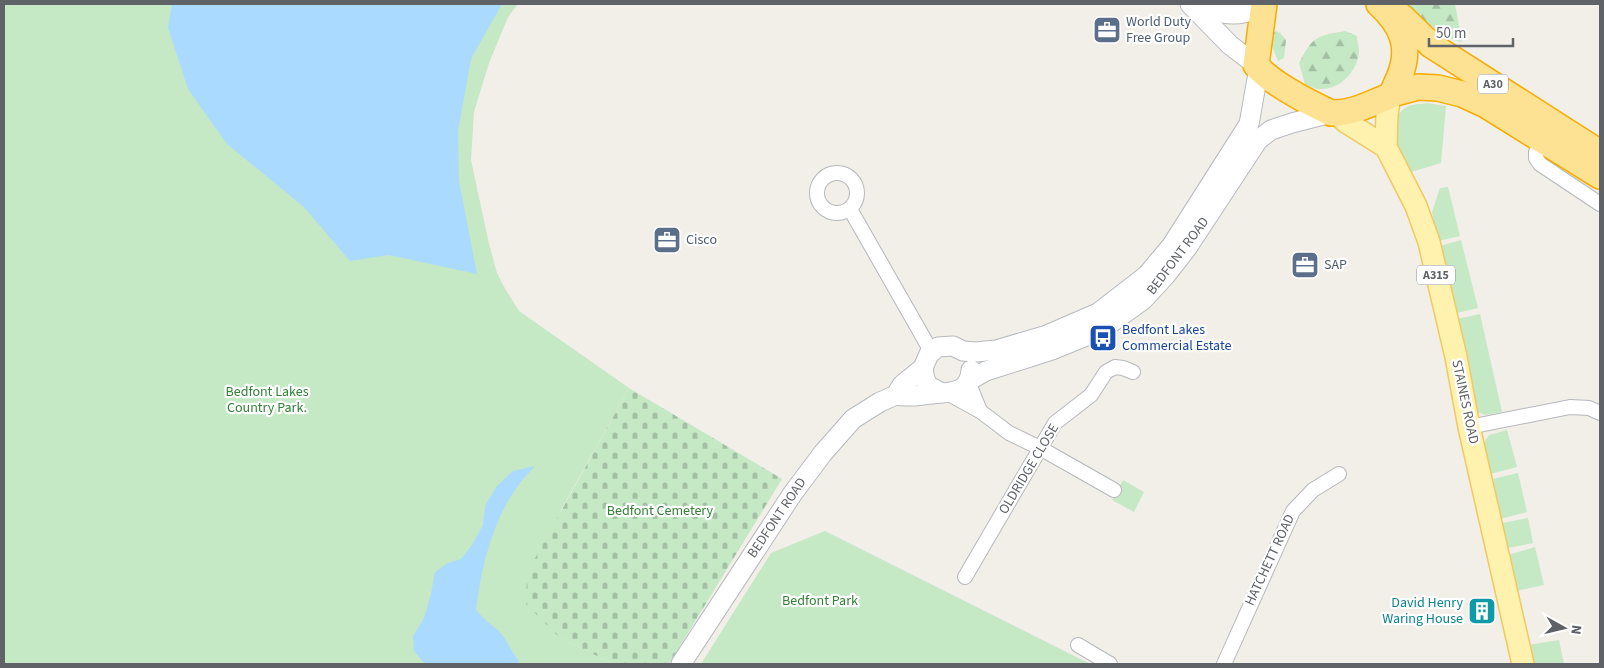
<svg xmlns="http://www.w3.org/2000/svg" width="1604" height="668" viewBox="0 0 1604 668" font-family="'Source Sans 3',sans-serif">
	<defs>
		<pattern id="forest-firs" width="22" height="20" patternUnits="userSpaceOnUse" patternTransform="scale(1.25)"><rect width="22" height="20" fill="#c5e8c5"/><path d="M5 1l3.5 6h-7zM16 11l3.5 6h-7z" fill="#a3c0a4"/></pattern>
		<pattern id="cemetery-stones" width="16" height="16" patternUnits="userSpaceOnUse" patternTransform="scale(1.25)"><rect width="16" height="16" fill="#c5e8c5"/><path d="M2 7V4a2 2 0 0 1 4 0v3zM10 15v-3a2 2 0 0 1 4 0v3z" fill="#a3c0a4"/></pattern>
	</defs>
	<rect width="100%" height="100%" fill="#f1efe8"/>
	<g fill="#c5e8c5">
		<polygon points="4,4 518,4 508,17 489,63 474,112 471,160 489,244 497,273 503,285 519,311 629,388 561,510 559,637 613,664 4,664"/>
		<path d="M1427,103L1446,106L1441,163L1411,172C1402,154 1382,121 1407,107C1412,104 1421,104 1427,103Z"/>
		<polygon points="1448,187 1460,236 1438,241 1432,212 1440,188"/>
		<polygon points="1461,240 1478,308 1457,313 1440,246"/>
		<polygon points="1480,314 1502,412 1485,415 1475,411 1457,319"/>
		<polygon points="1507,430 1517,467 1490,474 1484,443 1489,435"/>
		<polygon points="1518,473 1527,512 1500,519 1493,479"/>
		<polygon points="1123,480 1144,492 1134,512 1112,500"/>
		<polygon points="1528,518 1533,543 1508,548 1502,523"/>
		<polygon points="825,531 1090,664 701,664 771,553"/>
		<polygon points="1535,547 1544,585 1516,591 1508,555"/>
		<polygon points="1559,640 1564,664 1533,664 1528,645"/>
	</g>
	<g fill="url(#forest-firs)">
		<polygon points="1411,4 1455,4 1462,42 1454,40 1414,15"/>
		<polygon points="1276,31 1280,33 1286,40 1284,58 1278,61 1272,46 1273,33"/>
		<path d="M1345,31L1357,36C1357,41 1359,47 1359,51C1358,71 1340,90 1320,89C1315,89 1309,86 1305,84L1299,63C1313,37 1315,36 1345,31Z"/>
	</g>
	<polygon fill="url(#cemetery-stones)" points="629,388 782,479 669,664 613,664 559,637 526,604 527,573"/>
	<g fill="#aadaff">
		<polygon points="172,4 502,4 471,59 458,131 459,181 477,274 389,255 350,261 304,207 227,144 188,89 168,28"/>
		<path d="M535,466C529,473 522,479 517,487C492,522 481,568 476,610C484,620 496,627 503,636C509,644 512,653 519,661L518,664H425L414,651L413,636L424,618L431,594L435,572L448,563L461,559L472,545L483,525L485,506L497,486L513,471Z"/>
	</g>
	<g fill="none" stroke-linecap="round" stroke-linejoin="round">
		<defs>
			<g id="street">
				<polyline points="1543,139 1536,152 1536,158 1540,164 1600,204"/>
				<circle cx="837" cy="193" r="20"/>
				<polyline points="850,209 931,351"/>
				<polyline points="968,381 980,411"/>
				<polyline points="949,394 980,411 1009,433 1040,448 1114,490"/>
				<polyline points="1469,427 1570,407 1589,408 1600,413"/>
				<polyline points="965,577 1055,423 1091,395 1106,372 1115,367 1123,368 1133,372"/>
				<polyline points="1078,645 1110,664"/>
				<polyline points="1224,664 1293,511 1313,490 1339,474"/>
			</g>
			<g id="secondary">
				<polyline points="1190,4 1230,45 1256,65"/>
				<path d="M1191,5C1207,9 1227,17 1243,13C1250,12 1255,7 1261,4"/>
				<polyline points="968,381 986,371 1052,350 1101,330 1143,300 1166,275 1187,248 1258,140 1271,130 1292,123 1331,113"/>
				<polyline points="942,393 929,386 925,380 923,368 929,354 938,347 953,346 963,351 976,352 996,350 1047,335 1098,313 1147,275 1172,245 1249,124 1259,68"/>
				<polyline points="896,395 902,385 923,368"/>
				<path d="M681,664L793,493L823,453L853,419L880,402L896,395C909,398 920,395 932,394C949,392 970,394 971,370"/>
			</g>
			<g id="primary">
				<polyline points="1390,96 1387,114 1386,147 1416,206 1429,242 1456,357 1469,427 1523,664"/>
				<polyline points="1336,113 1346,122 1386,147"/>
			</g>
			<g id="highway">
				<path d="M1264,4L1256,65C1270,83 1310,103 1331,113C1353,114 1371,103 1390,96C1394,91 1396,84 1399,78C1412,47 1402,25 1379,4"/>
				<polyline points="1394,14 1401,16 1431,45 1600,153"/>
				<polyline points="1392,94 1418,87 1438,88 1462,94 1486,105 1600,176"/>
			</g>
		</defs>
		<use href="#street" stroke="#b5b8bc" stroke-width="16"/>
		<use href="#secondary" stroke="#b6babf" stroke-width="21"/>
		<use href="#primary" stroke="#f2c960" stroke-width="24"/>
		<use href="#highway" stroke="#f9ab00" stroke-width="28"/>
		<use href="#street" stroke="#fff" stroke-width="14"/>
		<use href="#secondary" stroke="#fff" stroke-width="19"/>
		<use href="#primary" stroke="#fff2af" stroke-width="21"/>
		<use href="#highway" stroke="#fde293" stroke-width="25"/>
	</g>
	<defs>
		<symbol id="office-square" viewBox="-11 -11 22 22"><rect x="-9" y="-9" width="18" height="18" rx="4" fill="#5c6f8a" stroke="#fff"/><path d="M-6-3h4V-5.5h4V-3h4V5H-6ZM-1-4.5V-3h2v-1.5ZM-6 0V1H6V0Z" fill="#fff"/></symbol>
		<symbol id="bus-square" viewBox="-11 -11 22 22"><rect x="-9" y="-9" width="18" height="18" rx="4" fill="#1a4fb4" stroke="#fff"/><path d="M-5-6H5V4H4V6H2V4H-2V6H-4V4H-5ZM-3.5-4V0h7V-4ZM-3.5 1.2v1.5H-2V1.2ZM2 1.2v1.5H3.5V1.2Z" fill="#fff"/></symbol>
		<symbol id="building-square" viewBox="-11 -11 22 22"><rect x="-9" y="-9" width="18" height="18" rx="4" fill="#0f9aa8" stroke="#fff"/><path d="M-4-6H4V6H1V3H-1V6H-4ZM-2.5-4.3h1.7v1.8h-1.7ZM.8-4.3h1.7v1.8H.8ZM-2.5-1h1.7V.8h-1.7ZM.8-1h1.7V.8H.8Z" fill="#fff"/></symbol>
	</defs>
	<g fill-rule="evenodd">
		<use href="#office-square" x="1091" y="14" width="32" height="32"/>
		<use href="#office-square" x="651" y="224" width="32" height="32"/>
		<use href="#office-square" x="1289" y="249" width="32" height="32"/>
		<use href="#bus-square" x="1087" y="322" width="32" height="32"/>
		<use href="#building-square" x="1466" y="595" width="32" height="32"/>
	</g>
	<g text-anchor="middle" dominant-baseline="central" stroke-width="4.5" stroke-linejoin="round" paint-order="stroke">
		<g fill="#fff" stroke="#8f9295" stroke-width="1">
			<rect x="1478" y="74.5" width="30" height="19" rx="4"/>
			<rect x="1417" y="265.5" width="38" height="19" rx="4"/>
		</g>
		<g font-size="12" font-weight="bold" fill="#5f6368">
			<text x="1493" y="84">A30</text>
			<text x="1436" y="275">A315</text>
		</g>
		<g font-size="14" fill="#4e5e75" stroke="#fff" text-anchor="start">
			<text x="1126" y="22">World Duty<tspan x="1126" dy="16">Free Group</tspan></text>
			<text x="686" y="240">Cisco</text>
			<text x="1324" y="265">SAP</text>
		</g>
		<g font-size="14" fill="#5f6368" stroke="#fff">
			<text transform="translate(1178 256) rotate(-53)">BEDFONT ROAD</text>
			<text transform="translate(1465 402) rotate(78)">STAINES ROAD</text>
			<text transform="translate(1029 469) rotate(-59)">OLDRIDGE CLOSE</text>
			<text transform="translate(777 518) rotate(-56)">BEDFONT ROAD</text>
			<text transform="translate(1270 560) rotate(-65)">HATCHETT ROAD</text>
		</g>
		<g font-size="14" fill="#164399" stroke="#fff" text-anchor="start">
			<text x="1122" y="330">Bedfont Lakes<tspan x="1122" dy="16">Commercial Estate</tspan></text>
		</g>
		<g font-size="14" fill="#348238" stroke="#fff">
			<text x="267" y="392">Bedfont Lakes<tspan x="267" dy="16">Country Park.</tspan></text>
			<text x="660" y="511">Bedfont Cemetery</text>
			<text x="820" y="601">Bedfont Park</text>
		</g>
		<g font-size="14" fill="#0d838f" stroke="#fff" text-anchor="end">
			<text x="1463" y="603">David Henry<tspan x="1463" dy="16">Waring House</tspan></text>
		</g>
	</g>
	<rect width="1604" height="668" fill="none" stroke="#5f6368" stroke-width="10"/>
	<g transform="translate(1564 628) rotate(98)" stroke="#ffffff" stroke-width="4" paint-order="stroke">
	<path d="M0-4L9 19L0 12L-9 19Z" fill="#5f6368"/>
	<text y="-8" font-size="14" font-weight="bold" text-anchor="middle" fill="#5f6368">N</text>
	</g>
	<path d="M1429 38v8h84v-8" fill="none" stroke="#5f6368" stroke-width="2.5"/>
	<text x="1436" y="38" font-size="15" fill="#5f6368" stroke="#ffffff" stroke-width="4" paint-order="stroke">50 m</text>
</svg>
